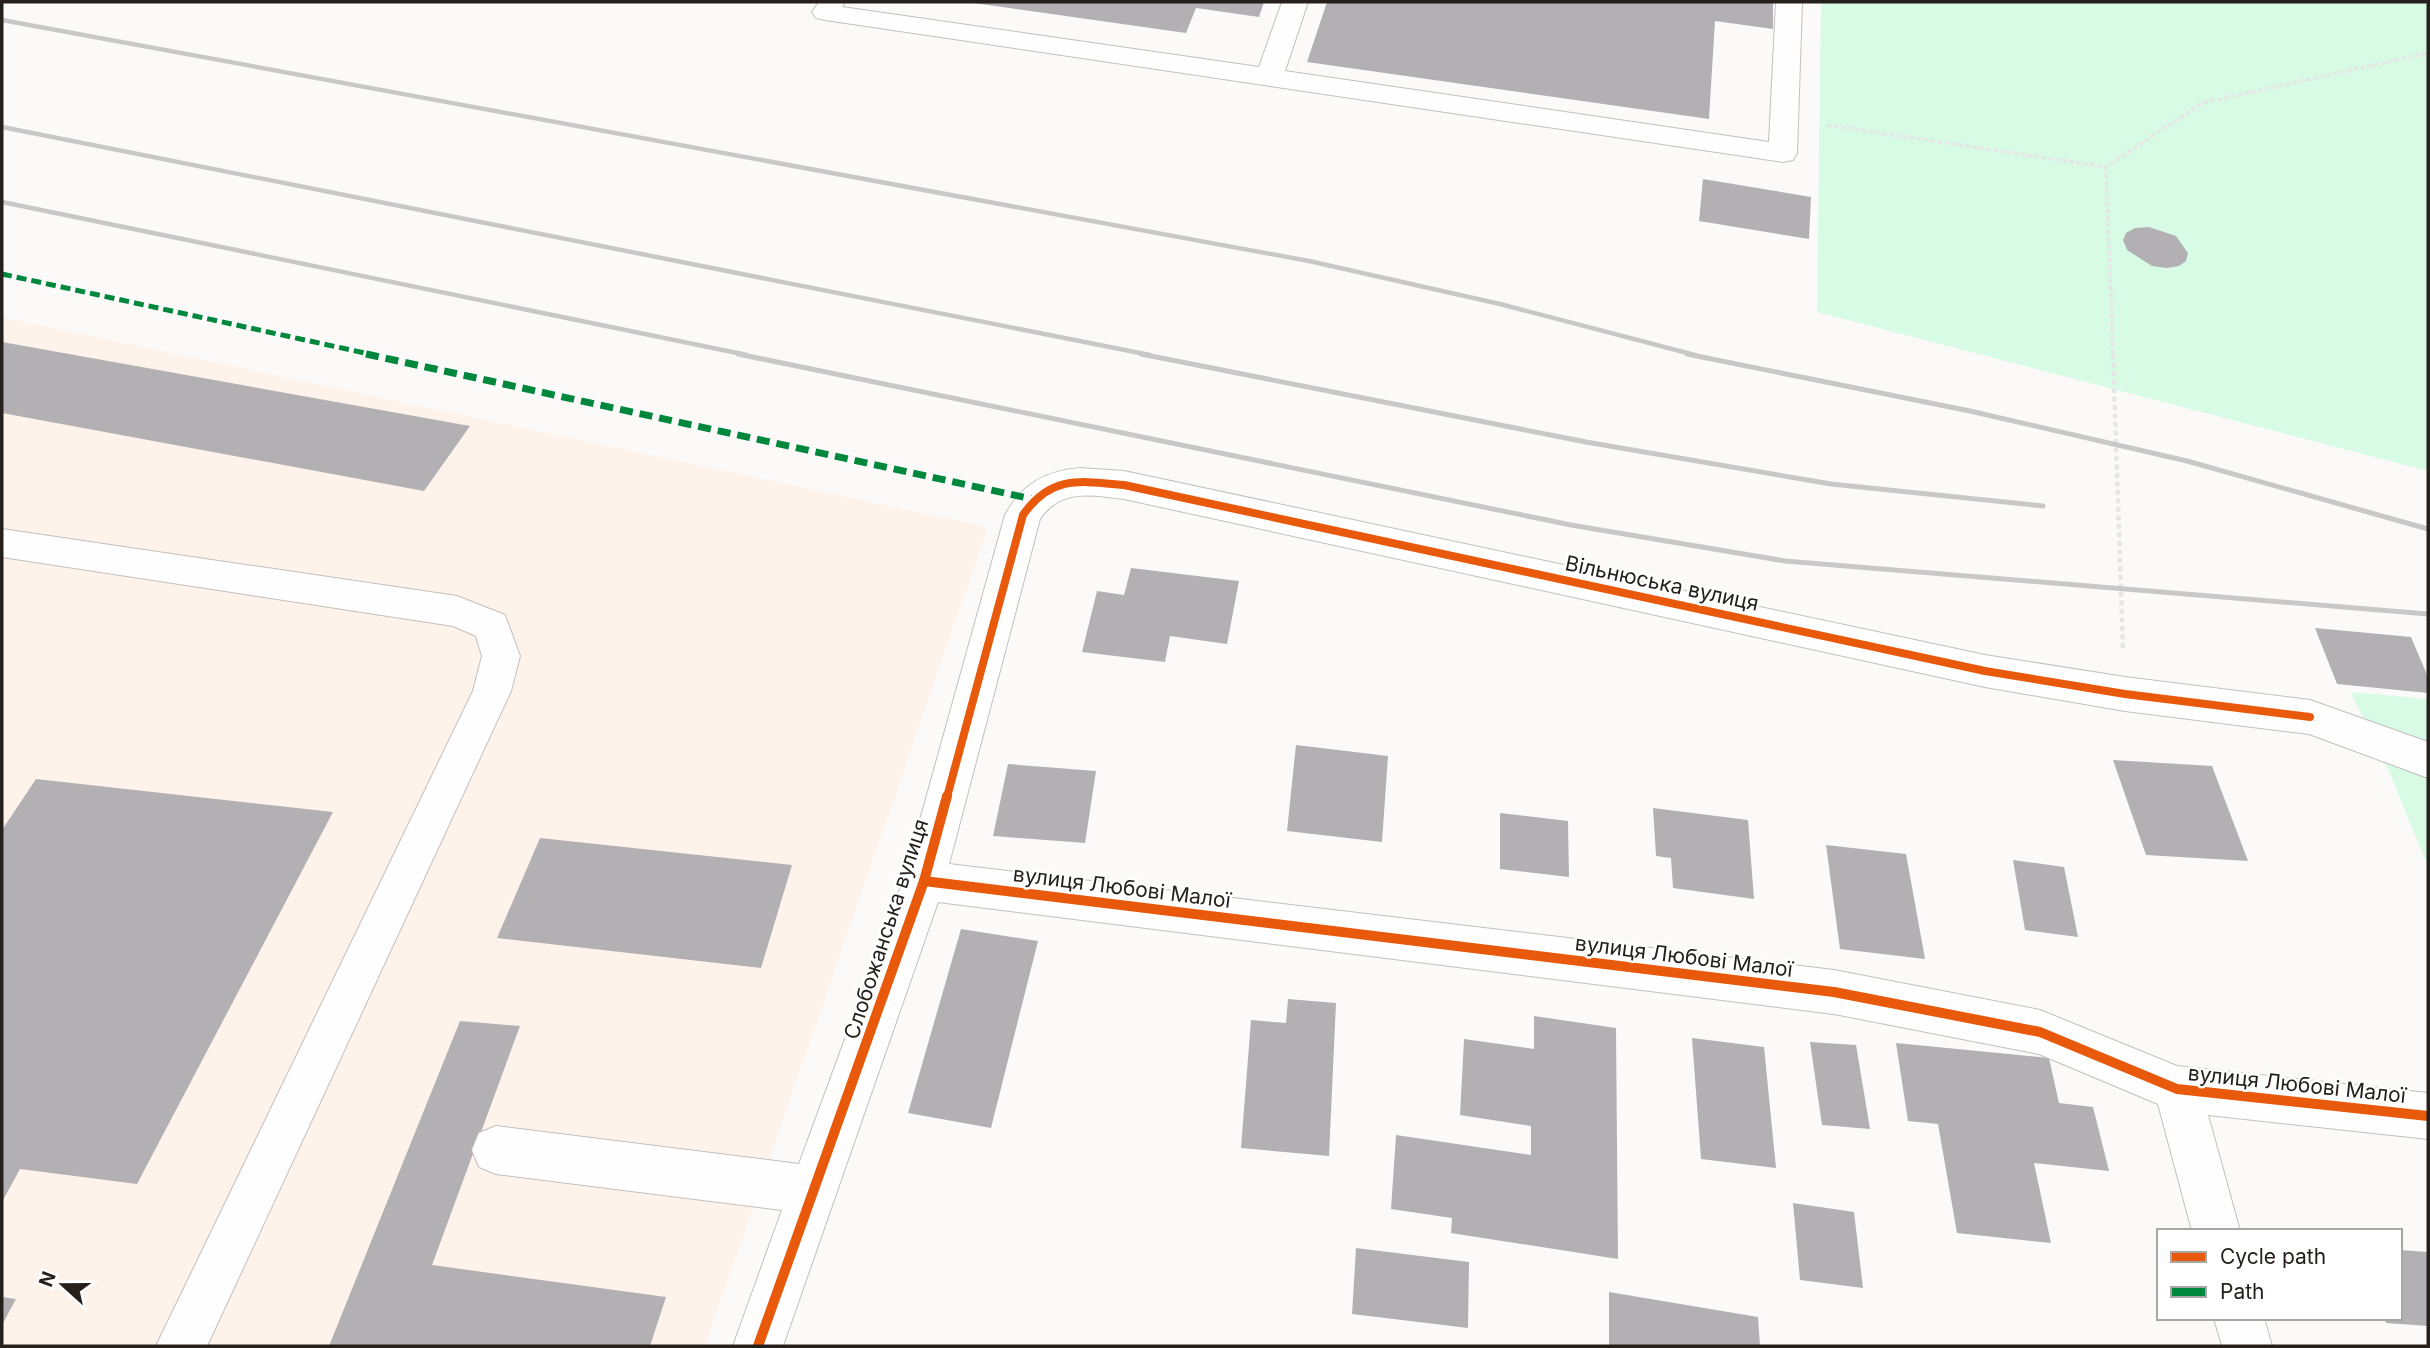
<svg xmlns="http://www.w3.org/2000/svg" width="2430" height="1348" viewBox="0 0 2430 1348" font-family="Inter,sans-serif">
	<rect width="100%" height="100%" fill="#fcfaf9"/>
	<polygon fill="#fdf3eb" points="2,317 988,527 705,1346 2,1346"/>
	<g fill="#d8fbe6">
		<polygon points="1821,2 2428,2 2428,471 1817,312"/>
		<polygon points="2350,692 2428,699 2428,866 2382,755"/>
	</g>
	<g fill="#b3b0b3">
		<polygon points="967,2 1264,2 1259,17 1196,8 1186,33"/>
		<polygon points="1327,2 1773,2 1773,29 1715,21 1709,119 1307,62"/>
		<polygon points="1703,179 1811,197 1809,239 1699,221"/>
		<polygon points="2149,227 2176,236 2188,253 2186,261 2179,266 2167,268 2152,266 2127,250 2123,240 2126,233 2135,228"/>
		<polygon points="2,342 470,426 424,491 2,413"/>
		<polygon points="1131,568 1239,581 1227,644 1170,636 1165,662 1082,652 1097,591 1124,595"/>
		<polygon points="2315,628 2411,637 2428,677 2428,693 2337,684"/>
		<polygon points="1296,745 1388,756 1382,842 1287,831"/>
		<polygon points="2113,760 2212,766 2248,861 2146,855"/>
		<polygon points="1008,764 1096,771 1085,843 993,836"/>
		<polygon points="36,779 333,812 137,1184 20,1169 2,1202 2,830"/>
		<polygon points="1653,808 1748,820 1754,899 1673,888 1671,858 1656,856"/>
		<polygon points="1500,813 1568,821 1569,877 1500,869"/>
		<polygon points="540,838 792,865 761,968 497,938"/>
		<polygon points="1826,845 1906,854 1925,959 1840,949"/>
		<polygon points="2013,860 2064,867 2078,937 2025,930"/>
		<polygon points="961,929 1038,941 991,1128 908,1113"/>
		<polygon points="1288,999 1336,1003 1329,1156 1241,1148 1251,1020 1286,1023"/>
		<polygon points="1534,1016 1616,1028 1618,1259 1451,1233 1452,1218 1391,1209 1396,1135 1531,1155 1531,1126 1460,1115 1464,1039 1534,1049"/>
		<polygon points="460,1021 520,1026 432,1265 666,1297 650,1346 329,1346"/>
		<polygon points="1692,1038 1764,1047 1776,1168 1701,1159"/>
		<polygon points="1810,1042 1856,1045 1870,1129 1822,1125"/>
		<polygon points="1896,1043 2049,1058 2059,1103 2093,1107 2109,1171 2034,1163 2051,1243 1957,1233 1938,1124 1908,1121"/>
		<polygon points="1793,1203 1854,1212 1863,1288 1800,1280"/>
		<polygon points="1356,1248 1469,1262 1468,1328 1352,1314"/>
		<polygon points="2400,1250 2428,1252 2428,1326 2386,1323 2384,1318 2400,1318"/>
		<polygon points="1609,1292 1758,1317 1760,1346 1609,1346"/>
		<polygon points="2,1297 16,1299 2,1325"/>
	</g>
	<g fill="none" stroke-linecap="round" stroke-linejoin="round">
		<defs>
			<g id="minor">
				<polygon points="819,2 845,2 842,7 1259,67 1282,2 1308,2 1285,71 1769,142 1776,2 1802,2 1797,153 1793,160 1783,162 825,20 816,18 812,12"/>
				<path d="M1080,468L1124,471L1985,655L2125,677L2310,700L2428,742V778L2309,734L2125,711L1985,687L1124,499C1092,495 1061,488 1040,519L949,864L1834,970L2040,1010L2177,1066L2428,1093V1139L2208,1115L2240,1231H2192L2158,1104L2039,1054L1834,1014L938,902L783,1346H733L782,1210L496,1174L479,1167L472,1150L479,1133L496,1126L799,1164L903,881L1005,515C1022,484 1045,471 1080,468Z"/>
				<polygon points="2,529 457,596 505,615 520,656 511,691 207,1346 156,1346 473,691 482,656 476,636 453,626 2,557"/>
				<polygon points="2214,1318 2264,1318 2272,1346 2222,1346"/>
			</g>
		</defs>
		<use href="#minor" stroke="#c3bfbc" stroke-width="2"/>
		<g stroke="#e7e6e6" stroke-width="3.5" stroke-dasharray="4.5 2.5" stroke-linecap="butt">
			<polyline points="1827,125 2106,167 2202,103 2428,53"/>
			<polyline points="2106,167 2113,355"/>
		</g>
		<polyline stroke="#e7e6e6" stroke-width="4.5" stroke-dasharray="5 3.5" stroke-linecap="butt" points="2113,354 2123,649"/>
		<use href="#minor" fill="#fffefe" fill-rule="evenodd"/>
		<g stroke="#c9c8c8" stroke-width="4.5">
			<polyline points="2,20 1309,261 1500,304 1695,355"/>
			<polyline points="2,127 1150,355"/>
			<polyline points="2,202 747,355"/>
		</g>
		<g stroke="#c9c8c8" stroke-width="5">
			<polyline points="738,354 1571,525 1785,561 2428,614"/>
			<polyline points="1141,354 1586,442 1831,484 2043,506"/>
			<polyline points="1687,354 1970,411 2187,461 2428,529"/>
		</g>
		<polyline stroke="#00873e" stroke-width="5" stroke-dasharray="10 5" stroke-linecap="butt" points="2,274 374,355"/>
		<polyline stroke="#00873e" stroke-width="7" stroke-dasharray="13 7" stroke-linecap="butt" points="366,354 1032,499"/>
		<defs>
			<path id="cycleway-far1" d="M947,797L1023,515C1051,475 1080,481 1124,485L1985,671L2125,694L2310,717"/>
			<g id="cycleway">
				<polyline points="924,881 1834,992 2040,1032 2177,1089 2428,1116"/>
				<polyline points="758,1346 924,881 947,796"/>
			</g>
		</defs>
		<use href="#cycleway-far1" stroke="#fff" stroke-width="12"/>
		<use href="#cycleway" stroke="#fff" stroke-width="15"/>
		<use href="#cycleway-far1" stroke="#e8590c" stroke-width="8"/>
		<use href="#cycleway" stroke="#e8590c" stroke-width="10"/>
	</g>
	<g text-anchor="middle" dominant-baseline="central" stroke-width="5" stroke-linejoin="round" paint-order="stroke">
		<g font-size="21" fill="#26201d" stroke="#fff">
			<text transform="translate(1662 583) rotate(12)">Вільнюська вулиця</text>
			<text transform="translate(1122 887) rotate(7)">вулиця Любові Малої</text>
			<text transform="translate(886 929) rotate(-72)">Слобожанська вулиця</text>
			<text transform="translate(1684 956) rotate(7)">вулиця Любові Малої</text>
			<text transform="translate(2297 1084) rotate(6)">вулиця Любові Малої</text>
		</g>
	</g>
	<rect width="2430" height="1348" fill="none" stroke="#26201d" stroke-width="7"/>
	<rect x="2157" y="1229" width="245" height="91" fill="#ffffff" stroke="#a8a6a5" stroke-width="2"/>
	<rect x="2171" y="1252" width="35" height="10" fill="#e8590c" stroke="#a8a6a5" stroke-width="2"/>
	<text x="2220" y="1264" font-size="21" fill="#26201d">Cycle path</text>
	<rect x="2171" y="1287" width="35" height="10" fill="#00873e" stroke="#a8a6a5" stroke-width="2"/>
	<text x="2220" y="1299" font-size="21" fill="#26201d">Path</text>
	<g transform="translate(63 1285) rotate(291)" stroke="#ffffff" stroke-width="5" paint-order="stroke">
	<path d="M0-5L12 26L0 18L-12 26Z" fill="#26201d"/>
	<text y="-10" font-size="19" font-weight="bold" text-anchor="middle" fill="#26201d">N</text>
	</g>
</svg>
